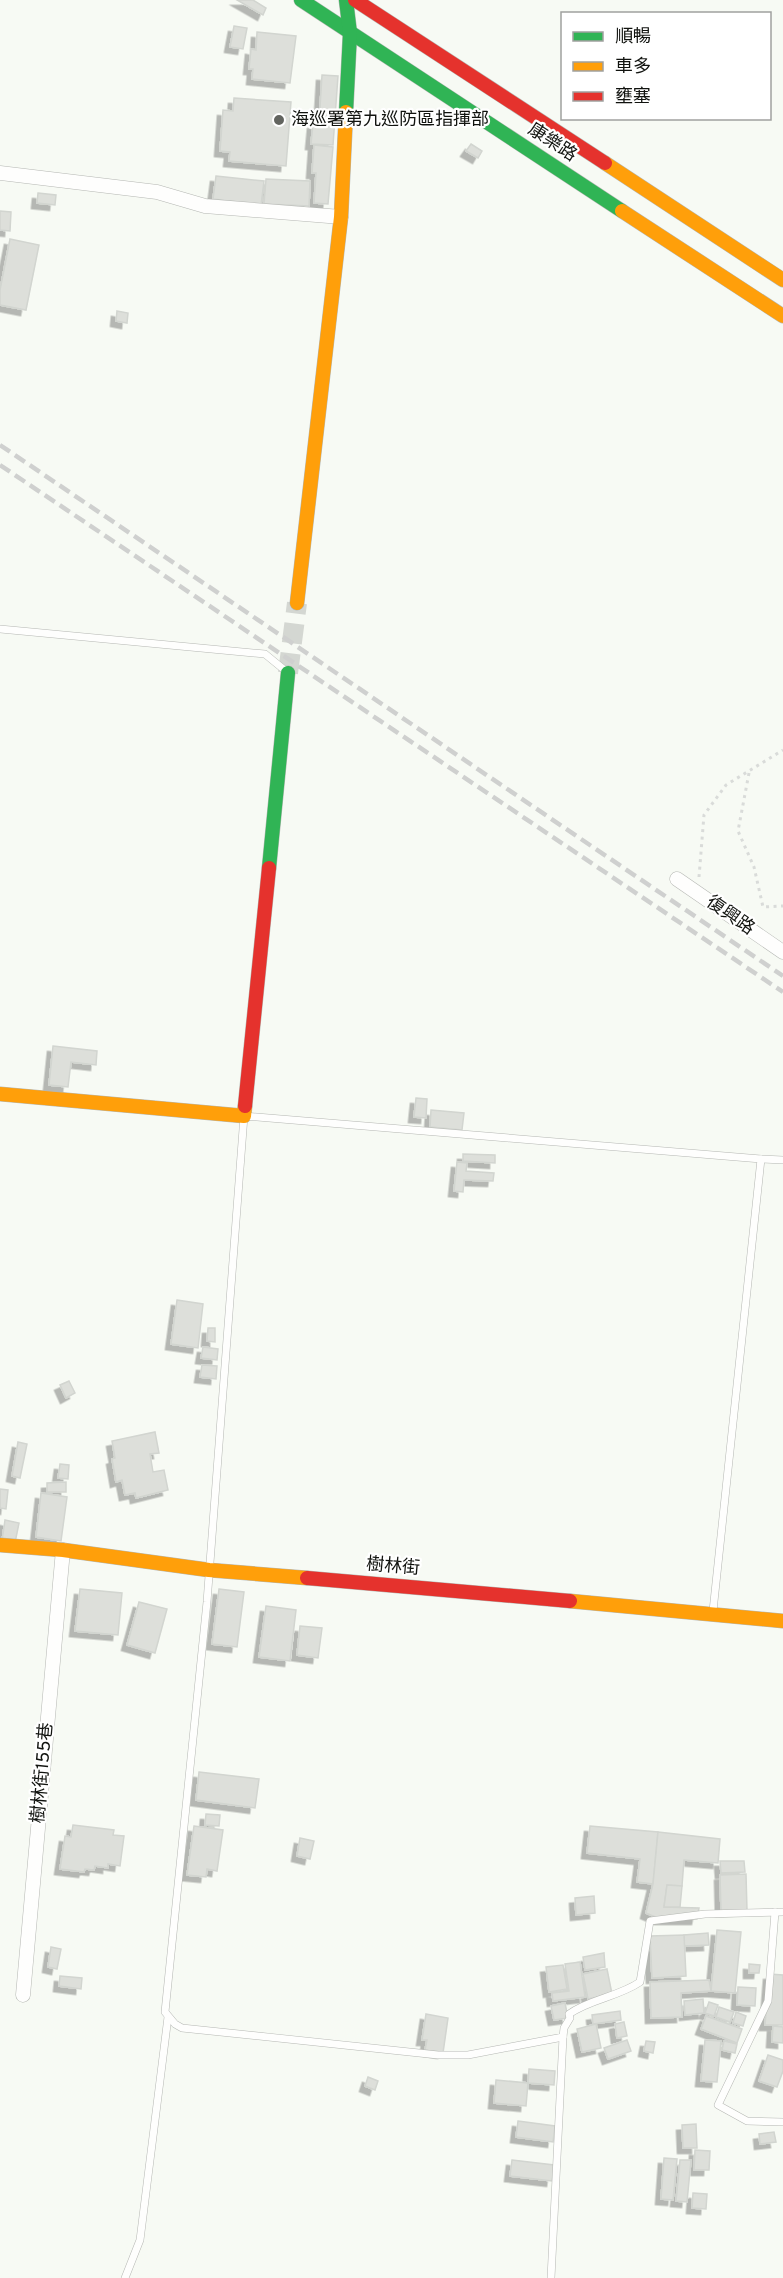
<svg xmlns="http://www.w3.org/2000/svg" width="783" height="2278" viewBox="0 0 783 2278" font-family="Overpass,'Noto Sans TC',sans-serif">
	<defs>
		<filter id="shadow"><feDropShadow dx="-5.5" dy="5.5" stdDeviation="0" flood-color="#0004"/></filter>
	</defs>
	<rect width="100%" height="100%" fill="#f7faf4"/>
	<g fill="#dddfda" stroke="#d2d5d0" stroke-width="1.5" filter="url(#shadow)">
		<polygon points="237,0 253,0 266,8 263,15"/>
		<polygon points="234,26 247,28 243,49 230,47"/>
		<polygon points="257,32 296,36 290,83 252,79 253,69 249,69 251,49 256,50"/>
		<polygon points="322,75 338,76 333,145 311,144 313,123 319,124"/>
		<polygon points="234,98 291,102 286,166 229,161 230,152 220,151 223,110 233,111"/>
		<polygon points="471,144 482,151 478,158 466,151"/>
		<polygon points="314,145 333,147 328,204 314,203 316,173 312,173"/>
		<polygon points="216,176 264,181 261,205 213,199"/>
		<polygon points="266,179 310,181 309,206 264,204"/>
		<polygon points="38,193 56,195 55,205 37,203"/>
		<polygon points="0,211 11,212 10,231 0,230"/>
		<polygon points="10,239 39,245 26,310 0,305 0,290"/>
		<polygon points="117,311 128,313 127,323 116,321"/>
		<polygon points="53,1046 97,1051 96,1065 71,1062 68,1087 49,1085"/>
		<polygon points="416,1098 427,1099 426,1118 414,1117"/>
		<polygon points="431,1110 464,1113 462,1130 430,1127"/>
		<polygon points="463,1154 495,1155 495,1163 463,1161"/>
		<polygon points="457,1162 467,1163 466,1171 494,1173 493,1181 464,1180 463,1192 454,1191"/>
		<polygon points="177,1300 203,1304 198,1348 171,1344"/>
		<polygon points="208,1328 215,1328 215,1342 207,1341"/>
		<polygon points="203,1347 218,1349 217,1360 201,1358"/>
		<polygon points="202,1365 217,1366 216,1379 200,1377"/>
		<polygon points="69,1381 75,1393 66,1398 60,1385"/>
		<polygon points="155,1432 159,1453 150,1454 153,1472 164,1470 168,1490 136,1498 135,1493 125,1495 122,1480 116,1482 112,1459 115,1458 112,1441"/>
		<polygon points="18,1442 27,1444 20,1478 12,1476"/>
		<polygon points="60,1464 69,1465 68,1479 58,1478"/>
		<polygon points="66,1482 66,1492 47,1492 47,1483"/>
		<polygon points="0,1489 8,1490 6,1509 0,1508"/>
		<polygon points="41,1493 67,1497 61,1541 36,1537"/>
		<polygon points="5,1520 19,1523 15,1543 2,1541"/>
		<polygon points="80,1589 122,1593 118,1635 75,1631"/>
		<polygon points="219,1589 244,1592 237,1647 212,1644"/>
		<polygon points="139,1602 167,1609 155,1653 127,1645"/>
		<polygon points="266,1606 296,1610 290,1661 259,1657"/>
		<polygon points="300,1626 322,1628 318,1658 297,1655"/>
		<polygon points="199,1772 259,1779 255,1808 196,1800"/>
		<polygon points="206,1814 220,1815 219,1826 205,1825"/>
		<polygon points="73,1825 114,1830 113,1835 124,1836 120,1866 108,1864 108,1868 95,1866 94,1870 85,1869 84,1872 60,1869 65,1836 71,1837"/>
		<polygon points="194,1826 223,1830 217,1871 207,1869 206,1877 187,1875"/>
		<polygon points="590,1826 658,1832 653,1884 637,1882 640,1859 587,1853"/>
		<polygon points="658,1832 720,1839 718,1863 684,1860 682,1886 667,1885 664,1907 699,1908 697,1919 660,1919 646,1913 653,1884"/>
		<polygon points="300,1838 314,1841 310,1859 297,1856"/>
		<polygon points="720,1861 744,1861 745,1872 721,1873"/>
		<polygon points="746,1874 747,1910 721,1911 720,1875"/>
		<polygon points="667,1885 682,1886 680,1907 664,1907"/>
		<polygon points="594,1896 595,1913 576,1915 575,1898"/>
		<polygon points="717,1930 741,1932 735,1993 711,1991"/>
		<polygon points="708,1933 709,1945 684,1946 684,1935"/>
		<polygon points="684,1935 686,1976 652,1978 650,1936"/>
		<polygon points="51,1947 61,1949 57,1969 48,1967"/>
		<polygon points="604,1953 605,1967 585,1970 583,1957"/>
		<polygon points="580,1962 585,1997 553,2001 552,1993 569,1991 565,1964"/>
		<polygon points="749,1964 760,1965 759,1973 749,1973"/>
		<polygon points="563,1965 567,1989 549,1992 546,1967"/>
		<polygon points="607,1969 612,1994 588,1999 583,1974"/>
		<polygon points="769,1974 783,1975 783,2025 765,2025"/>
		<polygon points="60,1976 82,1978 81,1989 59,1986"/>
		<polygon points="709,1980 711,1991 681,1993 682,2017 651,2018 650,1982"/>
		<polygon points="738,1987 756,1988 755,2006 737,2005"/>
		<polygon points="703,1999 704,2013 685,2015 684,2001"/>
		<polygon points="709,2002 718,2005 714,2016 705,2013"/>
		<polygon points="565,2003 568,2018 554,2020 551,2006"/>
		<polygon points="719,2007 734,2012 730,2022 716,2017"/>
		<polygon points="620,2011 621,2020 593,2024 592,2015"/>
		<polygon points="736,2012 746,2016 743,2026 733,2023"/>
		<polygon points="426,2014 448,2018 443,2053 425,2050 427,2040 422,2040"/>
		<polygon points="706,2016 742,2029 737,2043 701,2029"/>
		<polygon points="624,2022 627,2036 617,2038 615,2024"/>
		<polygon points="596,2024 601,2048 582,2052 577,2029"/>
		<polygon points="773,2026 783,2027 783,2043 772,2042"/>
		<polygon points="627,2040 631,2051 608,2059 604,2048"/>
		<polygon points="705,2040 721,2041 717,2082 701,2081"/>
		<polygon points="646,2041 655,2042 653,2053 644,2051"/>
		<polygon points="724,2041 737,2044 735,2053 722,2050"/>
		<polygon points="768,2055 783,2060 783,2071 777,2087 759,2081"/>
		<polygon points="529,2069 555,2071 554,2085 528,2083"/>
		<polygon points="368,2077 378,2081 375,2090 365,2086"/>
		<polygon points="496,2080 528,2083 526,2106 494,2103"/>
		<polygon points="518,2121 555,2126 553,2142 516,2137"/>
		<polygon points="696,2124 697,2148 683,2148 682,2125"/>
		<polygon points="774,2132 776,2142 760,2144 759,2134"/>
		<polygon points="695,2150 710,2151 709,2170 694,2170"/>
		<polygon points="664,2158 677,2159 673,2200 661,2199"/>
		<polygon points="512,2160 554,2165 552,2181 510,2176"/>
		<polygon points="680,2160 691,2160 687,2202 676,2201"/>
		<polygon points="693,2193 707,2194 706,2209 692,2208"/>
	</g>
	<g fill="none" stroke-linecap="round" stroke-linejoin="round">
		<polyline stroke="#d4d7d2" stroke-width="20" stroke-dasharray="20 10" stroke-linecap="butt" points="288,673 297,603"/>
		<defs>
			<g id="lane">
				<polyline points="0,629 265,654 287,672"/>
				<polyline points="761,1159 783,1160"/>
				<path d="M713,1611L761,1159L244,1116L207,1602L165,2012L175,2024L182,2028L438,2055H468L563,2037L564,2028L570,2018L569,2014C590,1999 618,1997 640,1982L650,1921L705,1914L783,1912"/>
				<polyline points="775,1912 768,2001 718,2105 747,2121 783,2122"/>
				<polyline points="125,2278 140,2240 168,2017"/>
				<polyline points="551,2278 563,2037"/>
			</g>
			<g id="street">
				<polyline points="0,173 157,192 205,206 341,217"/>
				<polyline points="677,879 783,952"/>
				<polyline points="23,1995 63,1550"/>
			</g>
			<g id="fast">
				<polyline points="301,0 622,211"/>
				<polyline points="346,0 350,33 346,112"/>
				<polyline points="269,868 288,673"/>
			</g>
			<g id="slow">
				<polyline points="605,163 783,280"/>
				<polyline points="622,211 783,316"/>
				<polyline points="297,603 341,217 346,112"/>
				<polyline points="0,1094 244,1116 245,1106"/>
				<polyline points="0,1545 63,1550 209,1570 307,1578"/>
				<polyline points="570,1601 783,1621"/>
			</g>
			<g id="jam">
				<polyline points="355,0 605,163"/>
				<polyline points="245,1106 269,868"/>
				<polyline points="307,1578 570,1601"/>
			</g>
		</defs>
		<use href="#lane" stroke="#b5b7b3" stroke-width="8"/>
		<use href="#street" stroke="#b5b7b3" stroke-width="15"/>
		<use href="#fast" stroke="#b5b7b3" stroke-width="15"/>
		<use href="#slow" stroke="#b5b7b3" stroke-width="15"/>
		<use href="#jam" stroke="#b5b7b3" stroke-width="15"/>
		<g stroke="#d9dbd9" stroke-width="3" stroke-dasharray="3 4.5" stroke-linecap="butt">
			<polyline points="749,773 738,831 754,867 763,907 783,906"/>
			<polyline points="699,877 704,815 726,785 783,750"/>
		</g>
		<use href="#lane" stroke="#fefefd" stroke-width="7"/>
		<use href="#street" stroke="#fefefd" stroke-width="14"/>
		<use href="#fast" stroke="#30b455" stroke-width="14"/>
		<use href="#slow" stroke="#ff9f0a" stroke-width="14"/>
		<use href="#jam" stroke="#e5322d" stroke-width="14"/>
		<g stroke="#cfd0cf" stroke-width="4.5" stroke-dasharray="12 6" stroke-linecap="butt">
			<polyline points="0,445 783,976"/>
			<polyline points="0,465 783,992"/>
		</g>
	</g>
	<circle fill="#62645f" stroke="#fff" stroke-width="2" cx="279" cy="120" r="6"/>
	<g text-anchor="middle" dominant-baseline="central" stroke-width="4.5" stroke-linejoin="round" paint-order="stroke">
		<g font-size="18" fill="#11130f" stroke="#fff" text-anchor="start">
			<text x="291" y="120">海巡署第九巡防區指揮部</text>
		</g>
		<g font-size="18" fill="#11130f" stroke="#fff">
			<text transform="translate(552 143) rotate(33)">康樂路</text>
			<text transform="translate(730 916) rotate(35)">復興路</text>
			<text transform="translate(393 1567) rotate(5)">樹林街</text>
			<text transform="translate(43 1773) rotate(-85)">樹林街155巷</text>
		</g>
	</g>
	<rect x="561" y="12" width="210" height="108" fill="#ffffff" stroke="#a0a19f" stroke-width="1.5"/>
	<rect x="573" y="32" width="30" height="9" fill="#30b455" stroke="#a0a19f" stroke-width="1.5"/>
	<text x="615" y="42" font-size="18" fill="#11130f">順暢</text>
	<rect x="573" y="62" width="30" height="9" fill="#ff9f0a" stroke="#a0a19f" stroke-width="1.5"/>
	<text x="615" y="72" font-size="18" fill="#11130f">車多</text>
	<rect x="573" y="92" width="30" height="9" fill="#e5322d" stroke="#a0a19f" stroke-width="1.5"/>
	<text x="615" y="102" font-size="18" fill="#11130f">壅塞</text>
</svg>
